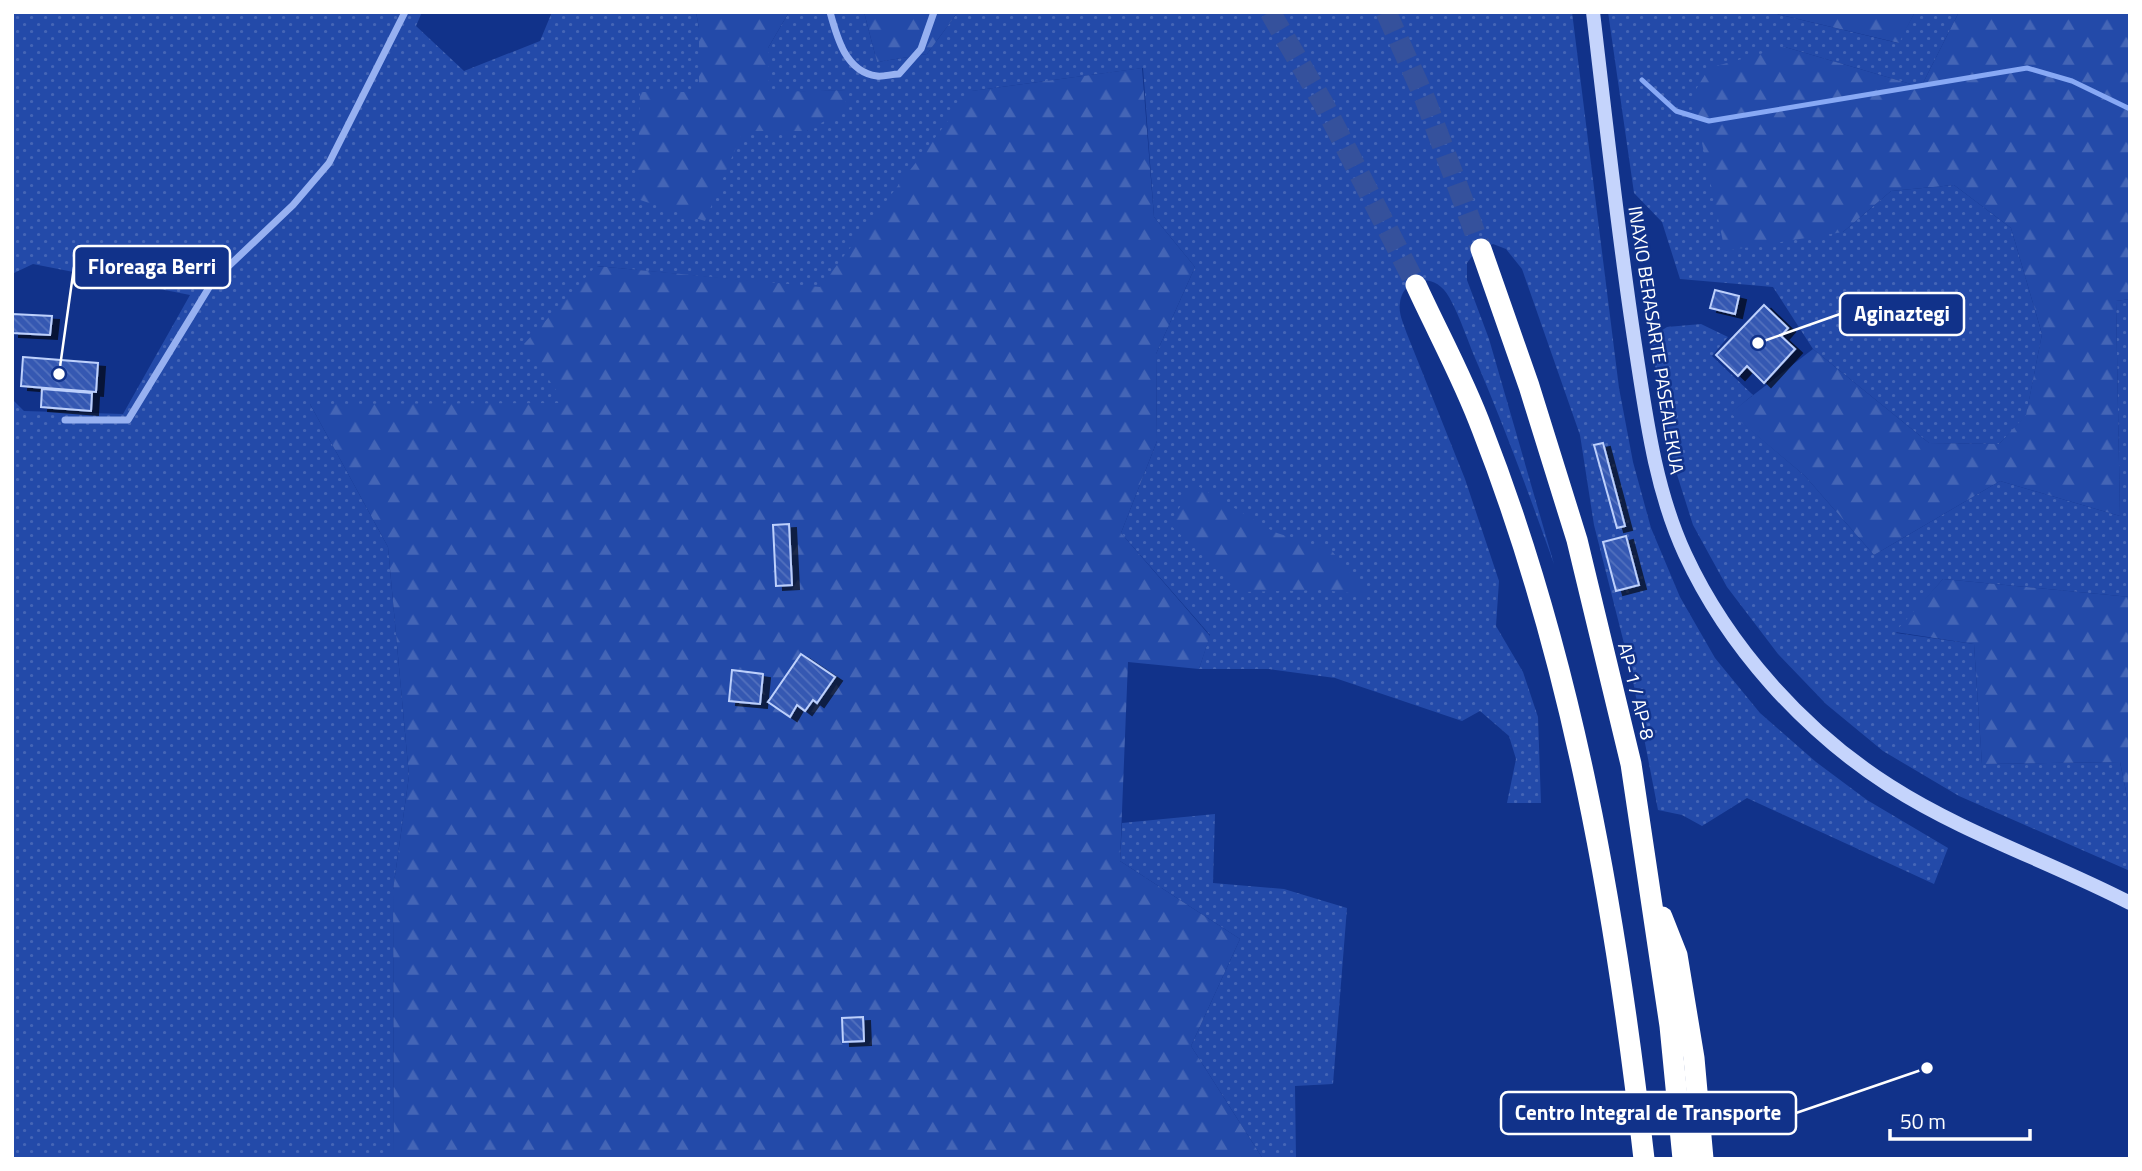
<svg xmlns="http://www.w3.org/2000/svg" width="2142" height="1171" viewBox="0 0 2142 1171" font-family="'Titillium Web',sans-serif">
	<defs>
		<pattern id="grass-dots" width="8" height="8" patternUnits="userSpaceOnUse" patternTransform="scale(1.75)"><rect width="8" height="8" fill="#234aa9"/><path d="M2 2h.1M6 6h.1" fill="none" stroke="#4465b6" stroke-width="1.8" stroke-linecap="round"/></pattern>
		<pattern id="forest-firs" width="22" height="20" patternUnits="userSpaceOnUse" patternTransform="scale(1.75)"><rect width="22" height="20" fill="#234aa9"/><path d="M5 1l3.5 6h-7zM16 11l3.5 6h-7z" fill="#4465b6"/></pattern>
		<pattern id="building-back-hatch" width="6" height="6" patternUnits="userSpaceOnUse" patternTransform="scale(1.75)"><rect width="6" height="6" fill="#3558b2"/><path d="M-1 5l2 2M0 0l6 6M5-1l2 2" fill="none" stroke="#5371be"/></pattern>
		<filter id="shadow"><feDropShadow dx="7" dy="4" stdDeviation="0" flood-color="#0009"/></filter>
	</defs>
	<rect width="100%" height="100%" fill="#11328a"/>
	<g fill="url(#grass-dots)">
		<path d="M12,12H422L416,26L464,71L540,41L552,12H696L699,28V93L641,92L743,131H807L846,90L768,93V48L789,12H864L877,62L927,54L958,12H1572L1619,388L1633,462L1651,528L1680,597L1715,658L1760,713L1816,762L1867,800L1948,848L1934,884L1747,798L1702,826L1682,815L1658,810L1631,671L1594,525L1580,435L1522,269L1506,249L1493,244L1476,251L1467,263V280L1489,339L1554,564C1530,497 1506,431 1478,365C1468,343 1461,318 1449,297C1435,271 1403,277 1400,303C1398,313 1404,325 1407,334L1465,479L1499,581L1496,626L1523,672L1538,717L1541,803H1507L1516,759L1509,736L1480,711L1462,721L1335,678L1269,669H1199L1210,635L1121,533L1157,441L1156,354L1195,267L1154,217L1143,68L972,91L820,288L597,266L566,404H310L388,547L409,776L393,890L394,1159H12V399L24,411L123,414L190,295L33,264L12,274Z"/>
		<polygon points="1608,12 1769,12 1898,43 1915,12 1959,12 1921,87 1785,47 1843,232 1891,191 1954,185 2011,228 2042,334 2026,416 1999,444 1929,443 1813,349 1773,287 1680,279 1662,222 1634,193"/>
		<polygon points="2130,299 2130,597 1943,579 1896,633 1974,644 1982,764 2120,762 2130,811 2130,871 1959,796 1883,751 1826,704 1778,654 1727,587 1693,525 1673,462 1650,338 1667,327 1701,324 1728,337 1712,356 1753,395 1731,413 1805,476 1874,555 2000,481 2120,516 2116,301"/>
		<polygon points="1215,814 1213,883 1284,889 1347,908 1333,1084 1295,1086 1296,1159 1263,1159 1191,1046 1240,939 1120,861 1122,823"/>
	</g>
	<g fill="url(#forest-firs)">
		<polygon points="696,12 789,12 768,48 768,92 847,90 844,110 807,131 743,131 705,221 637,199 640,92 699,92 699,28"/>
		<polygon points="864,12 958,12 927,54 877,62"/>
		<polygon points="1769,12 1915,12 1899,43"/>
		<polygon points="1959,12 2130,12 2130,299 2116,301 2120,516 2000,481 1874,555 1805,476 1730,413 1813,349 1929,443 1999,444 2026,415 2042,334 2011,228 1954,185 1891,191 1843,232 1725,251 1692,96 1709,68 1785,47 1921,87"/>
		<polygon points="1142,68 1154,217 1195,267 1156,354 1157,441 1121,533 1210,636 1199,669 1128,662 1120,861 1240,939 1191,1046 1263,1159 394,1159 393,890 409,776 388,547 310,404 565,403 524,344 596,266 820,287 971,91"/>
		<polygon points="1193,483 1274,532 1332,551 1368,595 1322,590 1243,592 1170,525"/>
		<polygon points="1943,579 2130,597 2130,811 2120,762 1982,764 1974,644 1895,632"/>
	</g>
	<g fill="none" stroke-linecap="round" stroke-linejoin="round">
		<polyline stroke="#88a9f5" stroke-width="5" points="1642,80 1676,111 1709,121 2027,68 2072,81 2130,109"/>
	</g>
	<g fill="url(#building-back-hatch)" stroke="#bdd0fc" stroke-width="2" filter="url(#shadow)">
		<polygon points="1715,290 1739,296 1735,314 1710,308"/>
		<polygon points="1764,305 1788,328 1781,336 1795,349 1764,383 1747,366 1738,376 1716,355"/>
		<polygon points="12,314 52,316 50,335 12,333"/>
		<polygon points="23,357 98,363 96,392 21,386"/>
		<polygon points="42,389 92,393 91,411 41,407"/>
		<polygon points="1603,443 1625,526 1617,528 1594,445"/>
		<polygon points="789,524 792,585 776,586 773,525"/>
		<polygon points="1626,536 1639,585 1616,591 1603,542"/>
		<polygon points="801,654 835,677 817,703 813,700 805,711 797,705 790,717 768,702"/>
		<polygon points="732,670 763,674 760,704 729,701"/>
		<polygon points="863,1017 864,1041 843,1042 842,1018"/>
	</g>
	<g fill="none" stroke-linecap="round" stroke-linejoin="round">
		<g stroke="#35519c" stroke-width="21" stroke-dasharray="21 10" stroke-linecap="butt">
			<polyline points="1270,12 1323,103 1416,285"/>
			<polyline points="1386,12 1425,99 1481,249"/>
		</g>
		<g stroke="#97b1f1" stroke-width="7">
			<path d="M830,12C837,38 846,72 877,76C883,77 892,74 899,74L921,49L934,12"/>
			<polyline points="65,420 128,420 213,281 293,205 329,163 405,12"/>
		</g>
		<path stroke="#c5d4fc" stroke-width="14" d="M1593,12C1606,123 1618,234 1635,345C1646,416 1655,489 1685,554C1728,647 1804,731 1890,786C1965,834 2051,862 2130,903"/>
		<g stroke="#fff" stroke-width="21">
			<polyline points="1481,249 1529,386 1577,540 1631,764 1670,1026 1683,1159"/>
			<path d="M1416,285C1438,333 1464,380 1482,429C1573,662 1616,911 1644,1159"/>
			<polyline points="1662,917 1677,955 1694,1058 1703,1159"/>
		</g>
	</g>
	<g text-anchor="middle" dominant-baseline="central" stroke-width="5" stroke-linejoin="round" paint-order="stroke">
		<g font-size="19" fill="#fff" stroke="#11328a">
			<text transform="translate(1657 340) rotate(81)">INAXIO BERASARTE PASEALEKUA</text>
			<text transform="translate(1637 691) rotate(76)">AP-1 / AP-8</text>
		</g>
	</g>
	<path fill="none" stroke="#fff" stroke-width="2.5" d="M59 374L74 267M1758 343L1840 314M1927 1068L1796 1113"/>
	<g fill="#fff" stroke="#11328a" stroke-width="2.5">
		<circle cx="59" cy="374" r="7"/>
		<circle cx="1758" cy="343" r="7"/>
		<circle cx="1927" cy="1068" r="7"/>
	</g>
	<g fill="#11328a" stroke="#fff" stroke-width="2.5">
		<rect x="74" y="246" width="156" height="42" rx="7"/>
		<rect x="1840" y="293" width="124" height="42" rx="7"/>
		<rect x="1501" y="1092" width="295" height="42" rx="7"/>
	</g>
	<g font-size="21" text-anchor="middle" font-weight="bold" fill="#fff">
		<text x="152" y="274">Floreaga Berri</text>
		<text x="1902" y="321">Aginaztegi</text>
		<text x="1648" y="1120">Centro Integral de Transporte</text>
	</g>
	<rect width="2142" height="1171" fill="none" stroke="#ffffff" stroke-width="28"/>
	<path d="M1890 1129v10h140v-10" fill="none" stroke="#ffffff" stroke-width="3.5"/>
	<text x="1900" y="1129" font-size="21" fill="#ffffff" stroke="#11328a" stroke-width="5" paint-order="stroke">50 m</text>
</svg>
